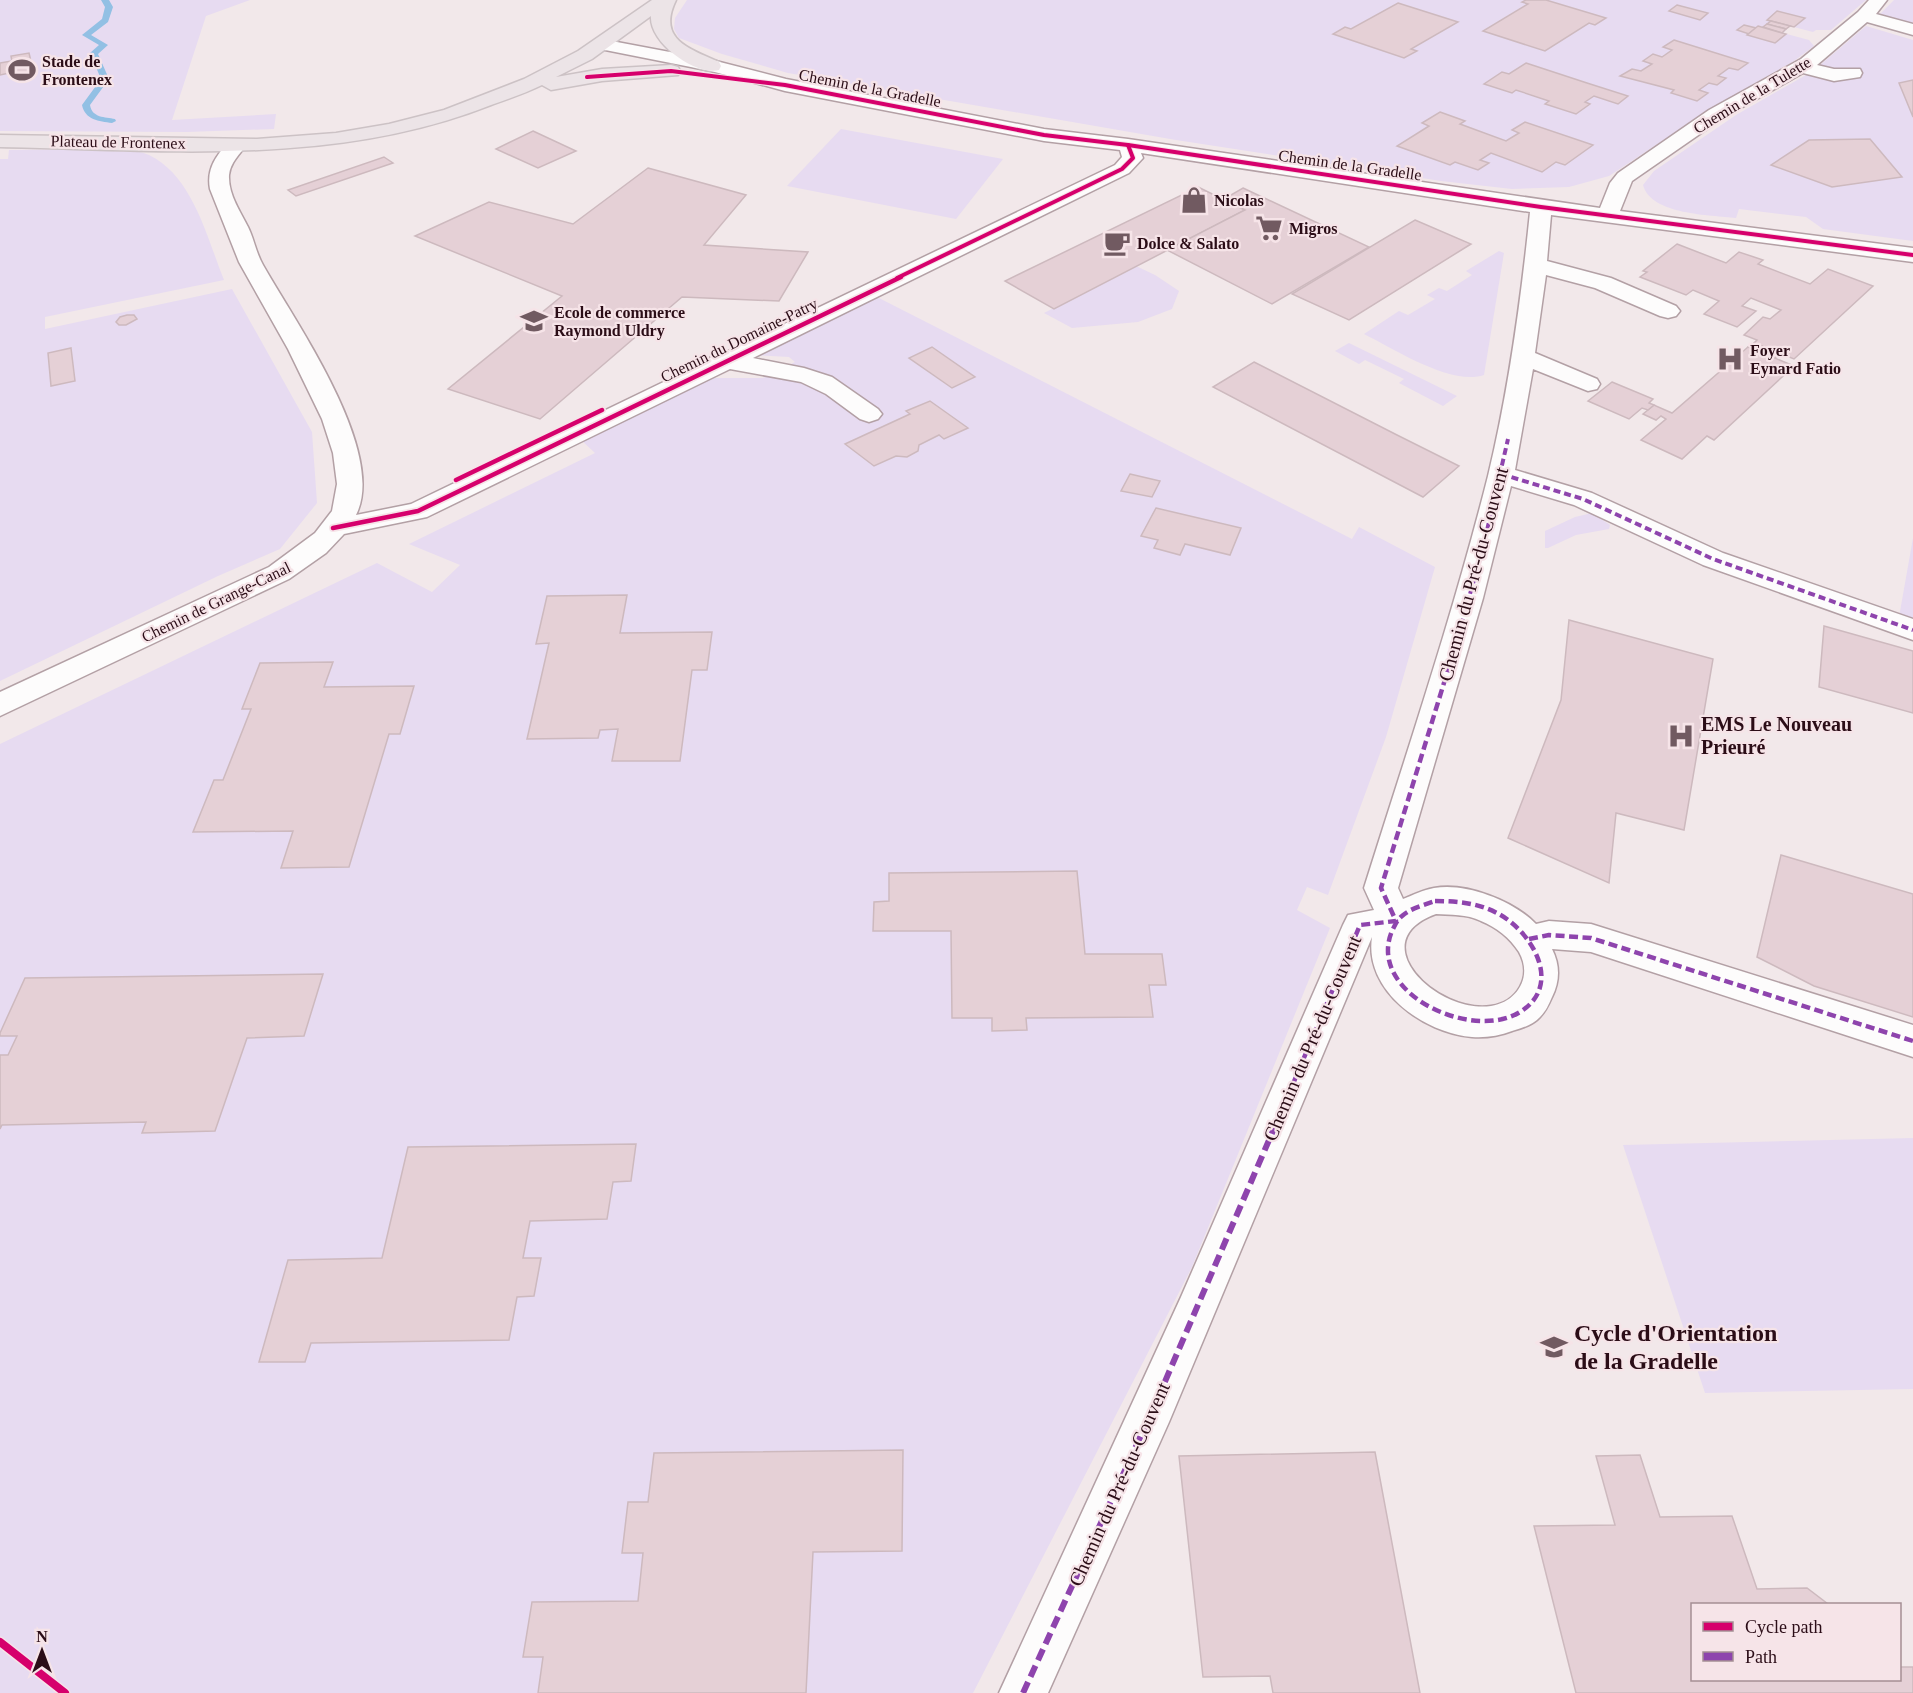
<svg xmlns="http://www.w3.org/2000/svg" width="1913" height="1693" viewBox="0 0 1913 1693" font-family="Georgia,serif">
	<rect width="100%" height="100%" fill="#f2e8ea"/>
	<g fill="#e7dbf1">
		<polygon points="0,0 250,0 206,16 172,120 276,114 274,129 187,132 0,131"/>
		<polygon points="687,0 1866,0 1831,30 1816,30 1813,32 1790,26 1783,33 1809,40 1814,46 1794,61 1718,104 1609,176 1569,187 1512,189 1441,181 1176,140 788,73 722,54 679,38 674,29 675,18"/>
		<polygon points="1894,0 1913,0 1913,23 1880,14"/>
		<path d="M1866,26L1913,40V241L1823,229L1806,217L1739,209L1736,218C1711,215 1651,215 1643,185L1654,171L1736,115L1813,71Z"/>
		<polygon points="841,129 1003,159 956,219 787,186"/>
		<path d="M94,149C110,150 134,148 149,155C193,176 207,238 224,280L45,317V329L232,289L312,432L317,503L280,549L218,576L0,681V159H8L9,150Z"/>
		<path d="M1499,251L1504,253L1484,375C1451,386 1394,349 1364,334L1399,311L1408,315L1435,299L1427,295L1439,288L1447,291L1472,275L1466,271Z"/>
		<polygon points="1136,266 1155,275 1179,291 1172,309 1138,322 1072,328 1044,313"/>
		<polygon points="875,296 1352,539 1359,527 1435,567 1386,737 1328,895 1307,887 1297,910 1330,928 1192,1267 973,1693 0,1693 0,744 377,563 432,592 460,565 409,544 595,453 580,439 709,378 763,378 795,362 789,357 752,355"/>
		<polygon points="1349,343 1457,396 1443,406 1399,383 1404,379 1365,360 1359,364 1335,351"/>
		<polygon points="1592,513 1610,525 1609,529 1576,535 1548,548 1545,548 1545,531 1575,517"/>
		<polygon points="1913,538 1913,619 1899,617"/>
		<polygon points="1913,1138 1913,1389 1705,1393 1623,1145"/>
	</g>
	<g fill="none" stroke-linecap="round" stroke-linejoin="round">
		<path fill="#92c0e4" fill-rule="evenodd" d="M101,0H109L113,7L108,22L91,35L108,45L98,54L109,79L90,105C92,118 105,117 115,119L116,121L112,123C99,121 85,120 82,105L101,79L90,53L99,45L82,35L102,19L105,7Z"/>
	</g>
	<g fill="#e5d0d6" stroke="#cdb9be" stroke-width="1.5">
		<polygon points="1526,0 1546,0 1606,18 1595,25 1589,23 1545,51 1483,31 1528,4 1522,2"/>
		<polygon points="1398,3 1458,22 1411,49 1417,51 1404,58 1333,34 1345,27 1351,29"/>
		<polygon points="1677,5 1708,13 1700,20 1669,11"/>
		<polygon points="1777,11 1805,18 1794,27 1767,20"/>
		<polygon points="1771,21 1790,26 1786,29 1767,24"/>
		<polygon points="1767,24 1786,29 1782,33 1763,27"/>
		<polygon points="1744,25 1756,28 1749,34 1737,30"/>
		<polygon points="1758,26 1782,33 1786,34 1775,43 1747,35"/>
		<polygon points="1674,40 1748,63 1738,70 1729,68 1718,76 1726,78 1717,85 1709,83 1699,90 1708,93 1697,101 1671,93 1674,90 1620,76 1632,69 1641,71 1652,64 1643,61 1653,54 1662,57 1672,50 1663,47"/>
		<polygon points="29,53 34,74 15,78 11,56"/>
		<polygon points="11,61 14,72 0,75 0,63"/>
		<polygon points="1526,63 1587,83 1628,96 1618,104 1594,96 1585,102 1590,104 1576,114 1545,104 1549,101 1516,90 1512,93 1484,84 1502,72 1509,74"/>
		<polygon points="1913,80 1913,117 1899,83"/>
		<polygon points="1440,112 1465,121 1460,124 1506,141 1519,133 1512,130 1525,122 1593,145 1565,165 1556,162 1542,172 1491,153 1480,160 1489,163 1478,170 1455,162 1450,165 1397,146 1429,126 1422,123"/>
		<polygon points="533,131 576,151 538,168 496,149"/>
		<polygon points="1870,139 1902,177 1832,187 1771,165 1809,140"/>
		<polygon points="384,157 393,163 296,196 288,190"/>
		<polygon points="648,168 746,195 704,245 808,252 779,301 682,297 540,419 448,389 562,296 415,236 489,202 573,224"/>
		<polygon points="1198,187 1245,210 1054,309 1005,281"/>
		<polygon points="1243,188 1369,247 1272,304 1167,250 1245,210 1224,199"/>
		<polygon points="1415,220 1471,244 1349,320 1292,294"/>
		<polygon points="1677,244 1726,263 1739,252 1763,260 1758,264 1810,284 1828,269 1873,286 1794,359 1754,343 1757,340 1744,335 1763,317 1770,319 1781,310 1751,298 1742,306 1756,311 1737,327 1704,314 1719,301 1693,290 1686,295 1640,277 1647,272 1643,271"/>
		<polygon points="127,315 134,315 137,319 126,325 119,325 116,322 120,317"/>
		<polygon points="1754,343 1780,353 1775,358 1748,347"/>
		<polygon points="932,347 975,377 952,388 909,358"/>
		<polygon points="1748,347 1794,366 1714,440 1707,436 1682,459 1641,440 1666,419 1661,416 1656,420 1643,414 1654,405 1672,413"/>
		<polygon points="71,348 75,381 51,386 48,353"/>
		<polygon points="1254,362 1397,435 1459,466 1423,497 1213,387"/>
		<polygon points="1612,382 1653,399 1649,403 1654,405 1648,410 1642,408 1629,419 1588,401"/>
		<polygon points="930,401 968,428 944,439 939,435 919,445 918,451 907,457 896,456 874,466 845,444 910,414 906,411"/>
		<polygon points="1130,474 1160,481 1152,497 1121,491"/>
		<polygon points="1156,508 1241,528 1230,555 1185,544 1180,555 1154,548 1158,540 1141,536"/>
		<polygon points="627,595 620,633 712,632 707,670 692,670 680,761 612,761 618,729 600,730 598,738 527,739 549,643 536,644 547,596"/>
		<polygon points="1569,620 1713,659 1684,830 1616,813 1609,883 1508,838 1561,700"/>
		<polygon points="1824,626 1913,651 1913,713 1819,687"/>
		<polygon points="333,662 324,687 414,686 400,734 389,734 349,867 281,868 293,831 193,832 214,780 223,780 251,709 242,709 260,663"/>
		<polygon points="1781,855 1913,894 1913,1017 1814,986 1757,957"/>
		<polygon points="1077,871 1085,954 1162,954 1166,985 1149,985 1153,1017 1026,1018 1027,1030 992,1031 992,1018 952,1018 951,931 873,931 874,902 889,901 889,873"/>
		<polygon points="323,974 304,1036 247,1038 215,1131 142,1133 146,1122 2,1125 0,1129 0,1055 8,1055 17,1036 0,1036 0,1033 25,978"/>
		<polygon points="636,1144 631,1181 613,1182 607,1219 530,1221 523,1258 541,1258 534,1296 517,1297 509,1340 311,1343 305,1362 259,1362 288,1260 382,1258 408,1147"/>
		<polygon points="903,1450 902,1551 813,1552 806,1693 538,1693 543,1657 523,1657 532,1602 638,1601 643,1553 622,1553 628,1502 648,1502 654,1453"/>
		<polygon points="1375,1452 1420,1693 1273,1693 1270,1676 1203,1677 1179,1456"/>
		<polygon points="1640,1455 1660,1517 1732,1516 1757,1589 1807,1588 1828,1604 1692,1604 1692,1680 1900,1680 1900,1667 1913,1667 1913,1693 1576,1693 1534,1526 1615,1525 1596,1456"/>
	</g>
	<g fill="none" stroke-linecap="round" stroke-linejoin="round">
		<defs>
			<path id="minor" d="M1869,0H1887L1876,14L1913,24V35L1867,22L1817,65L1834,69H1860L1862,73L1860,77L1834,81L1803,73L1723,118L1632,181L1620,211L1913,248V262L1551,215L1547,261L1611,278L1676,306L1680,311L1676,316L1668,318L1660,316L1595,288L1546,275L1535,353L1597,379L1600,384L1597,389L1588,391L1533,369L1515,470L1592,493L1723,553L1913,619V640L1703,565L1574,505L1511,486L1483,598L1398,888L1403,899C1413,895 1423,890 1434,888C1466,882 1514,901 1536,924L1549,921L1591,924L1913,1025V1057L1591,952L1552,949C1560,965 1560,981 1552,997C1549,1004 1546,1011 1540,1017C1533,1025 1522,1028 1512,1031C1499,1036 1485,1038 1472,1037C1424,1033 1364,991 1372,937L1169,1422L1048,1693H999L1181,1297L1343,925L1348,915L1374,910L1364,888C1407,751 1453,615 1488,476C1509,389 1521,300 1530,212L1141,153L1143,158L1129,173L753,358L804,368L832,377L878,409L882,414L878,419L869,422L860,419L826,394L801,382L730,369L427,517L344,534L326,553L289,579L0,716V692L269,567L315,533L332,511L337,484L333,453L322,419L288,349L239,262L210,189C206,168 217,155 230,140H244L247,144C240,154 230,163 229,175C228,194 240,211 248,227C254,239 256,253 263,265C294,320 388,452 356,515L411,504L709,360L712,355L724,353L1115,165L1122,157L1120,150L1044,141L785,91L711,71L595,48L592,44L595,40L601,39L712,60L786,79L1044,129L1128,139L1600,208L1610,183L1618,173L1709,110L1801,59L1858,12ZM1436,914C1450,915 1467,914 1481,921C1496,927 1510,938 1519,952C1533,977 1517,1002 1491,1006C1437,1014 1361,941 1436,914Z"/>
			<path id="major" d="M652,0H676C657,39 688,48 719,62L721,66L719,70C696,76 649,43 651,16L592,59L556,77L602,69L671,65L678,67L680,71L678,75L602,81L551,90L542,85C526,93 508,99 491,105C334,167 166,150 0,147V135L257,139L336,133L389,124L444,110L524,79L578,51Z"/>
		</defs>
		<use href="#minor" stroke="#b3a0a5" stroke-width="3"/>
		<use href="#major" stroke="#ccc2c5" stroke-width="3"/>
		<use href="#minor" fill="#fdfcfc" fill-rule="evenodd"/>
		<use href="#major" fill="#ece4e7" fill-rule="evenodd"/>
		<g stroke="#8e44ad" stroke-width="4" stroke-dasharray="7 4" stroke-linecap="butt">
			<polyline points="1501,474 1583,499 1713,559 1913,630"/>
			<polyline points="1458,636 1482,552 1508,439"/>
		</g>
		<g stroke="#8e44ad" stroke-width="4.5" stroke-dasharray="9 4.5" stroke-linecap="butt">
			<path d="M1435,901C1457,901 1478,903 1497,913C1532,931 1564,985 1520,1012C1472,1042 1366,993 1392,931C1395,925 1397,920 1402,916C1411,908 1424,905 1435,901Z"/>
			<polyline points="1529,939 1549,935 1591,938 1913,1041"/>
			<polyline points="1287,1098 1360,925 1396,921 1381,888 1459,634"/>
		</g>
		<polyline stroke="#8e44ad" stroke-width="6" stroke-dasharray="12 6" stroke-linecap="butt" points="1023,1693 1154,1407 1288,1096"/>
		<defs>
			<g id="cycleway-far2">
				<polyline points="587,77 671,71 785,85 1044,135 1128,145 1541,207 1913,255"/>
				<polyline points="897,278 1122,169 1133,158 1128,145"/>
			</g>
			<g id="cycleway-far1">
				<polyline points="456,480 602,410"/>
				<polyline points="333,528 418,511 901,277"/>
			</g>
			<polyline id="cycleway" points="0,1642 65,1693"/>
		</defs>
		<use href="#cycleway-far2" stroke="#f6e4e8" stroke-width="6"/>
		<use href="#cycleway-far1" stroke="#f6e4e8" stroke-width="8"/>
		<use href="#cycleway" stroke="#f6e4e8" stroke-width="11"/>
		<use href="#cycleway-far2" stroke="#d6006c" stroke-width="4"/>
		<use href="#cycleway-far1" stroke="#d6006c" stroke-width="4.5"/>
		<use href="#cycleway" stroke="#d6006c" stroke-width="8"/>
	</g>
	<defs>
		<symbol id="stadium-bare" viewBox="-9 -9 18 18"><path d="M0-5a6.5 5 0 1 0 0 10a6.5 5 0 1 0 0-10ZM-3.5-1.8h7v3.6h-7Z" fill="#715a61" stroke="#f6e4e8" stroke-width="2.5" paint-order="stroke"/></symbol>
		<symbol id="shop-bare" viewBox="-9 -9 18 18"><path d="M-5-2.5h2.3a2.7 3.5 0 0 1 5.4 0H5L5.5 6h-11ZM-1.5-2.5h3a1.5 2.3 0 0 0-3 0Z" fill="#715a61" stroke="#f6e4e8" stroke-width="2.5" paint-order="stroke"/></symbol>
		<symbol id="supermarket-bare" viewBox="-9 -9 18 18"><path d="M-6-5.5h2.5l.6 2H6L4.5 2H-2.5L-4.4-4H-6ZM-1.5 3.2a1.3 1.3 0 1 0 .1 0ZM3 3.2a1.3 1.3 0 1 0 .1 0Z" fill="#715a61" stroke="#f6e4e8" stroke-width="2.5" paint-order="stroke"/></symbol>
		<symbol id="cafe-bare" viewBox="-9 -9 18 18"><path d="M-5.5-4.5H6V0H3Q3 3.5 0 3.5H-2.5Q-5.5 3.5-5.5 0ZM3-3.2v2h1.7v-2ZM-6 4.5H4V6H-6Z" fill="#715a61" stroke="#f6e4e8" stroke-width="2.5" paint-order="stroke"/></symbol>
		<symbol id="school-bare" viewBox="-9 -9 18 18"><path d="M0-5L7-2L0 1L-7-2ZM-4 1L0 2.5L4 1V4Q0 6-4 4Z" fill="#715a61" stroke="#f6e4e8" stroke-width="2.5" paint-order="stroke"/></symbol>
		<symbol id="hospital-bare" viewBox="-9 -9 18 18"><path d="M-5-5h3v3.5h4V-5h3V5h-3V1.5h-4V5h-3Z" fill="#715a61" stroke="#f6e4e8" stroke-width="2.5" paint-order="stroke"/></symbol>
	</defs>
	<g fill-rule="evenodd">
		<use href="#stadium-bare" x="3" y="51" width="38" height="38"/>
		<use href="#shop-bare" x="1175" y="181" width="38" height="38"/>
		<use href="#supermarket-bare" x="1250" y="209" width="38" height="38"/>
		<use href="#cafe-bare" x="1098" y="224" width="38" height="38"/>
		<use href="#school-bare" x="515" y="302" width="38" height="38"/>
		<use href="#hospital-bare" x="1711" y="340" width="38" height="38"/>
		<use href="#hospital-bare" x="1662" y="717" width="38" height="38"/>
		<use href="#school-bare" x="1535" y="1328" width="38" height="38"/>
	</g>
	<g text-anchor="middle" dominant-baseline="central" stroke-width="4.5" stroke-linejoin="round" paint-order="stroke">
		<g font-size="16" font-weight="bold" fill="#2b0d17" stroke="#f6e4e8" text-anchor="start">
			<text x="42" y="61">Stade de<tspan x="42" dy="18">Frontenex</tspan></text>
			<text x="1214" y="200">Nicolas</text>
			<text x="1289" y="228">Migros</text>
			<text x="1137" y="243">Dolce &amp; Salato</text>
			<text x="554" y="312">Ecole de commerce<tspan x="554" dy="18">Raymond Uldry</tspan></text>
			<text x="1750" y="350">Foyer<tspan x="1750" dy="18">Eynard Fatio</tspan></text>
		</g>
		<g font-size="16" fill="#2b0d17" stroke="#f6e4e8">
			<text transform="translate(870 88) rotate(11)">Chemin de la Gradelle</text>
			<text transform="translate(1752 95) rotate(-31)">Chemin de la Tulette</text>
			<text transform="translate(118 142) rotate(1)">Plateau de Frontenex</text>
			<text transform="translate(1350 165) rotate(8)">Chemin de la Gradelle</text>
			<text transform="translate(739 340) rotate(-26)">Chemin du Domaine-Patry</text>
			<text transform="translate(216 602) rotate(-26)">Chemin de Grange-Canal</text>
		</g>
		<g font-size="20" fill="#2b0d17" stroke="#f6e4e8">
			<text transform="translate(1473 574) rotate(-75)">Chemin du Pré-du-Couvent</text>
			<text transform="translate(1312 1038) rotate(-67)">Chemin du Pré-du-Couvent</text>
			<text transform="translate(1119 1484) rotate(-66)">Chemin du Pré-du-Couvent</text>
		</g>
		<g font-size="20" font-weight="bold" fill="#2b0d17" stroke="#f6e4e8" text-anchor="start">
			<text x="1701" y="724">EMS Le Nouveau<tspan x="1701" dy="23">Prieuré</tspan></text>
		</g>
		<g font-size="24" font-weight="bold" fill="#2b0d17" stroke="#f6e4e8" text-anchor="start">
			<text x="1574" y="1333">Cycle d'Orientation<tspan x="1574" dy="28">de la Gradelle</tspan></text>
		</g>
	</g>
	<rect x="1691" y="1603" width="210" height="78" fill="#f6e4e8" stroke="#a58e94" stroke-width="1.5"/>
	<rect x="1703" y="1622" width="30" height="9" fill="#d6006c" stroke="#a58e94" stroke-width="1.5"/>
	<text x="1745" y="1633" font-size="18" fill="#2b0d17">Cycle path</text>
	<rect x="1703" y="1652" width="30" height="9" fill="#8e44ad" stroke="#a58e94" stroke-width="1.5"/>
	<text x="1745" y="1663" font-size="18" fill="#2b0d17">Path</text>
	<g transform="translate(42 1651)" stroke="#f6e4e8" stroke-width="4.5" paint-order="stroke">
	<path d="M0-4.5L10 22L0 15L-10 22Z" fill="#2b0d17"/>
	<text y="-9" font-size="16" font-weight="bold" text-anchor="middle" fill="#2b0d17">N</text>
	</g>
</svg>
